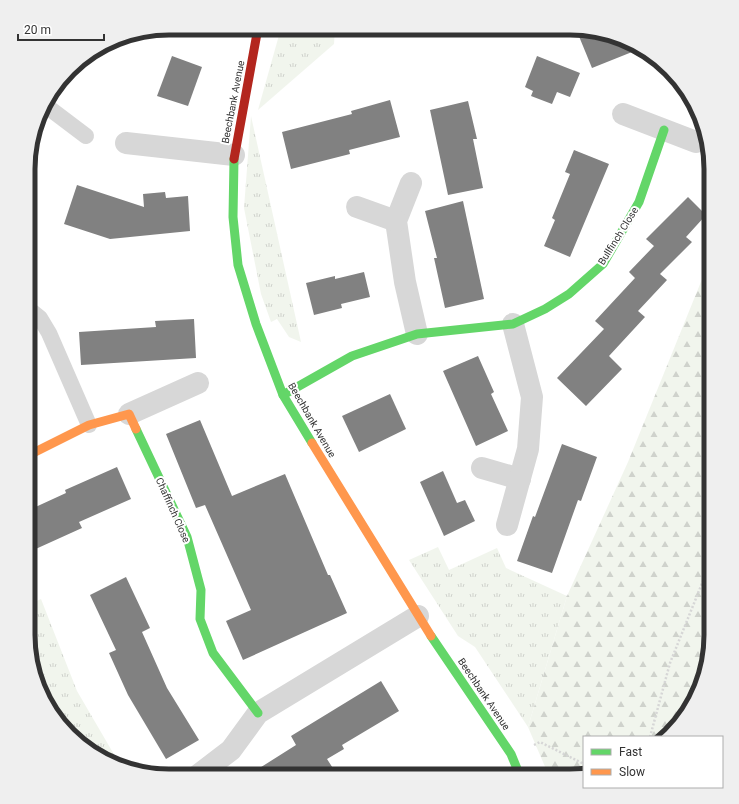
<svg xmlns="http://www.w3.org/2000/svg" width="739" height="804" viewBox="0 0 739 804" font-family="Roboto,sans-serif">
	<defs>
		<pattern id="grass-tufts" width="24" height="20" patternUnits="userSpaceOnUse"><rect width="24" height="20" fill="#f1f5ed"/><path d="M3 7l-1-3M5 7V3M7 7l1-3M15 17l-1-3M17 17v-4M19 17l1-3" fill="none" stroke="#cfd2cc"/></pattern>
		<pattern id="forest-firs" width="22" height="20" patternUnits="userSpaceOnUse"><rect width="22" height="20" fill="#f1f5ed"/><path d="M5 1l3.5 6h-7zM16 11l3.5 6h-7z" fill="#cfd2cc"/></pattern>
	</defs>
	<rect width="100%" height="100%" fill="#fff"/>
	<g fill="url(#grass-tufts)">
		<polygon points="281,28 335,28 334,44 258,110"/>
		<polygon points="251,116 301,342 289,337 277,319 271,322 261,294 244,208"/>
		<polygon points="438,547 449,570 497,548 506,568 567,596 528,727 475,647 458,636 409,560"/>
		<polygon points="41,599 77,691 119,763 98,757 52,713 28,644 28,605"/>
	</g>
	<polygon fill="url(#forest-firs)" points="711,257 711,644 692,706 663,737 584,737 584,774 579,776 549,776 528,727 567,596 628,462"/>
	<g fill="#818181">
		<polygon points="576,29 588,29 642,48 592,68"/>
		<polygon points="172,56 202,67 188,106 157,96"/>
		<polygon points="537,56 580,73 570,97 557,92 552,104 531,96 533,91 525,87"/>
		<polygon points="390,100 400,137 349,150 350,154 291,169 282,132 352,114 351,111"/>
		<polygon points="468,101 477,139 473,139 483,188 448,195 430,110"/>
		<polygon points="574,150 609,164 570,257 544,246 555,220 552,218 570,174 565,172"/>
		<polygon points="77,185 144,207 143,194 165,192 166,198 188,196 190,231 110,239 64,224"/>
		<polygon points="688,197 706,215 686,237 692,242 660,274 667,280 638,311 645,317 609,356 622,369 586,406 557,378 604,329 595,321 635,278 629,272 654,246 646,239"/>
		<polygon points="463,201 484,299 445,308 434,258 437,258 425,211"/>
		<polygon points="364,272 370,297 341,304 342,308 314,315 306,283 335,276 335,279"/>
		<polygon points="194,319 196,358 81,365 79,332 156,327 155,321"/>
		<polygon points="478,356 494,392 491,394 508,431 476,446 443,371"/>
		<polygon points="390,394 406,429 359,452 342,416"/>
		<polygon points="200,420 232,496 285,474 328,575 330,575 347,613 243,660 226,621 251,610 205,505 196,508 166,434"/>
		<polygon points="562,444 597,457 581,501 578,500 552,573 517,561 533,516 535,517"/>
		<polygon points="117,467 131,499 79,522 82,528 29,552 29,510 66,493 65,490"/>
		<polygon points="443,471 457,503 465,500 475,521 444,536 420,482"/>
		<polygon points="126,577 150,628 142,632 167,688 199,740 166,759 128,695 109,653 116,650 90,595"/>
		<polygon points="381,681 399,711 342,745 344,749 327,759 338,776 247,776 296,745 291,736"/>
	</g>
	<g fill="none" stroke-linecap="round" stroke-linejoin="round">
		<g stroke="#d6d6d6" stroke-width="2.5" stroke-dasharray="2 2" stroke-linecap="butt">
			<polyline points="650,737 670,663 711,561"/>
			<polyline points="534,745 540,742 584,764"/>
		</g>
		<g stroke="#d7d7d7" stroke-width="16">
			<polyline points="45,105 86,136"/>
			<polyline points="30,310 40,318 49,333 89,425"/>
		</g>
		<g stroke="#d7d7d7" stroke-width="22">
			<polyline points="623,114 696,142"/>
			<polyline points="126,143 234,155"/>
			<polyline points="411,183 396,221 405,282 417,334"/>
			<polyline points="357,207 396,221"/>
			<polyline points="129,414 198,383"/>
			<polyline points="482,468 520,479"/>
			<polyline points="507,525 528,449 532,397 513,324"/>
			<polyline points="197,776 231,750 258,713 418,616"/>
		</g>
		<g stroke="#63d668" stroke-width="9">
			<polyline points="234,159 233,217 238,265 256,324 283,395 312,443"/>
			<polyline points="283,395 352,356 417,334 513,324 545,309 569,294 603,264 639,202 664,130"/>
			<polyline points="136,429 187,537 201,590 200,619 213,653 258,713"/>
			<polyline points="431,636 511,754 520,776"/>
		</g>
		<g stroke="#ff974d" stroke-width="9">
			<polyline points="312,443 431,636"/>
			<polyline points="29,455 89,425 129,414 136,429"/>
		</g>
		<polyline stroke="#b3261e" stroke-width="9" points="234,159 258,28"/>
	</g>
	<g text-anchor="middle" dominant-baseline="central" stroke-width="4" stroke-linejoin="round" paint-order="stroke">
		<g font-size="10" fill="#333" stroke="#fff">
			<text transform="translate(233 102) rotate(-79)">Beechbank Avenue</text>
			<text transform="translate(618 236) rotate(-58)">Bullfinch Close</text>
			<text transform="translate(312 420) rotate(60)">Beechbank Avenue</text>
			<text transform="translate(173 510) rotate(66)">Chaffinch Close</text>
			<text transform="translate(484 694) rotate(56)">Beechbank Avenue</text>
		</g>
	</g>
	<path d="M0 0H739V804H0ZM169 35H570A134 134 0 0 1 704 169V635A134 134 0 0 1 570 769H169A134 134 0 0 1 35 635V169A134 134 0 0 1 169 35Z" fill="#efefef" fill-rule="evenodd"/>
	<path fill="none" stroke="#333" stroke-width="5" d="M169 35H570A134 134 0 0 1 704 169V635A134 134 0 0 1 570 769H169A134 134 0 0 1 35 635V169A134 134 0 0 1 169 35Z"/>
	<rect x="583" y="736" width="140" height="52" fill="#ffffff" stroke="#adadad"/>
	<rect x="591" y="749" width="20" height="6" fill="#63d668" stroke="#adadad"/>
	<text x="619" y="756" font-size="12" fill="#333333">Fast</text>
	<rect x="591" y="769" width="20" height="6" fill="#ff974d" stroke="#adadad"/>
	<text x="619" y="776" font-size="12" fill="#333333">Slow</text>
	<path d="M18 34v6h86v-6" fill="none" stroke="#333333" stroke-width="2"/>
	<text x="24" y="34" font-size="12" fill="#333333" stroke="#ffffff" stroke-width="3" paint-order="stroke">20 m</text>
</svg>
